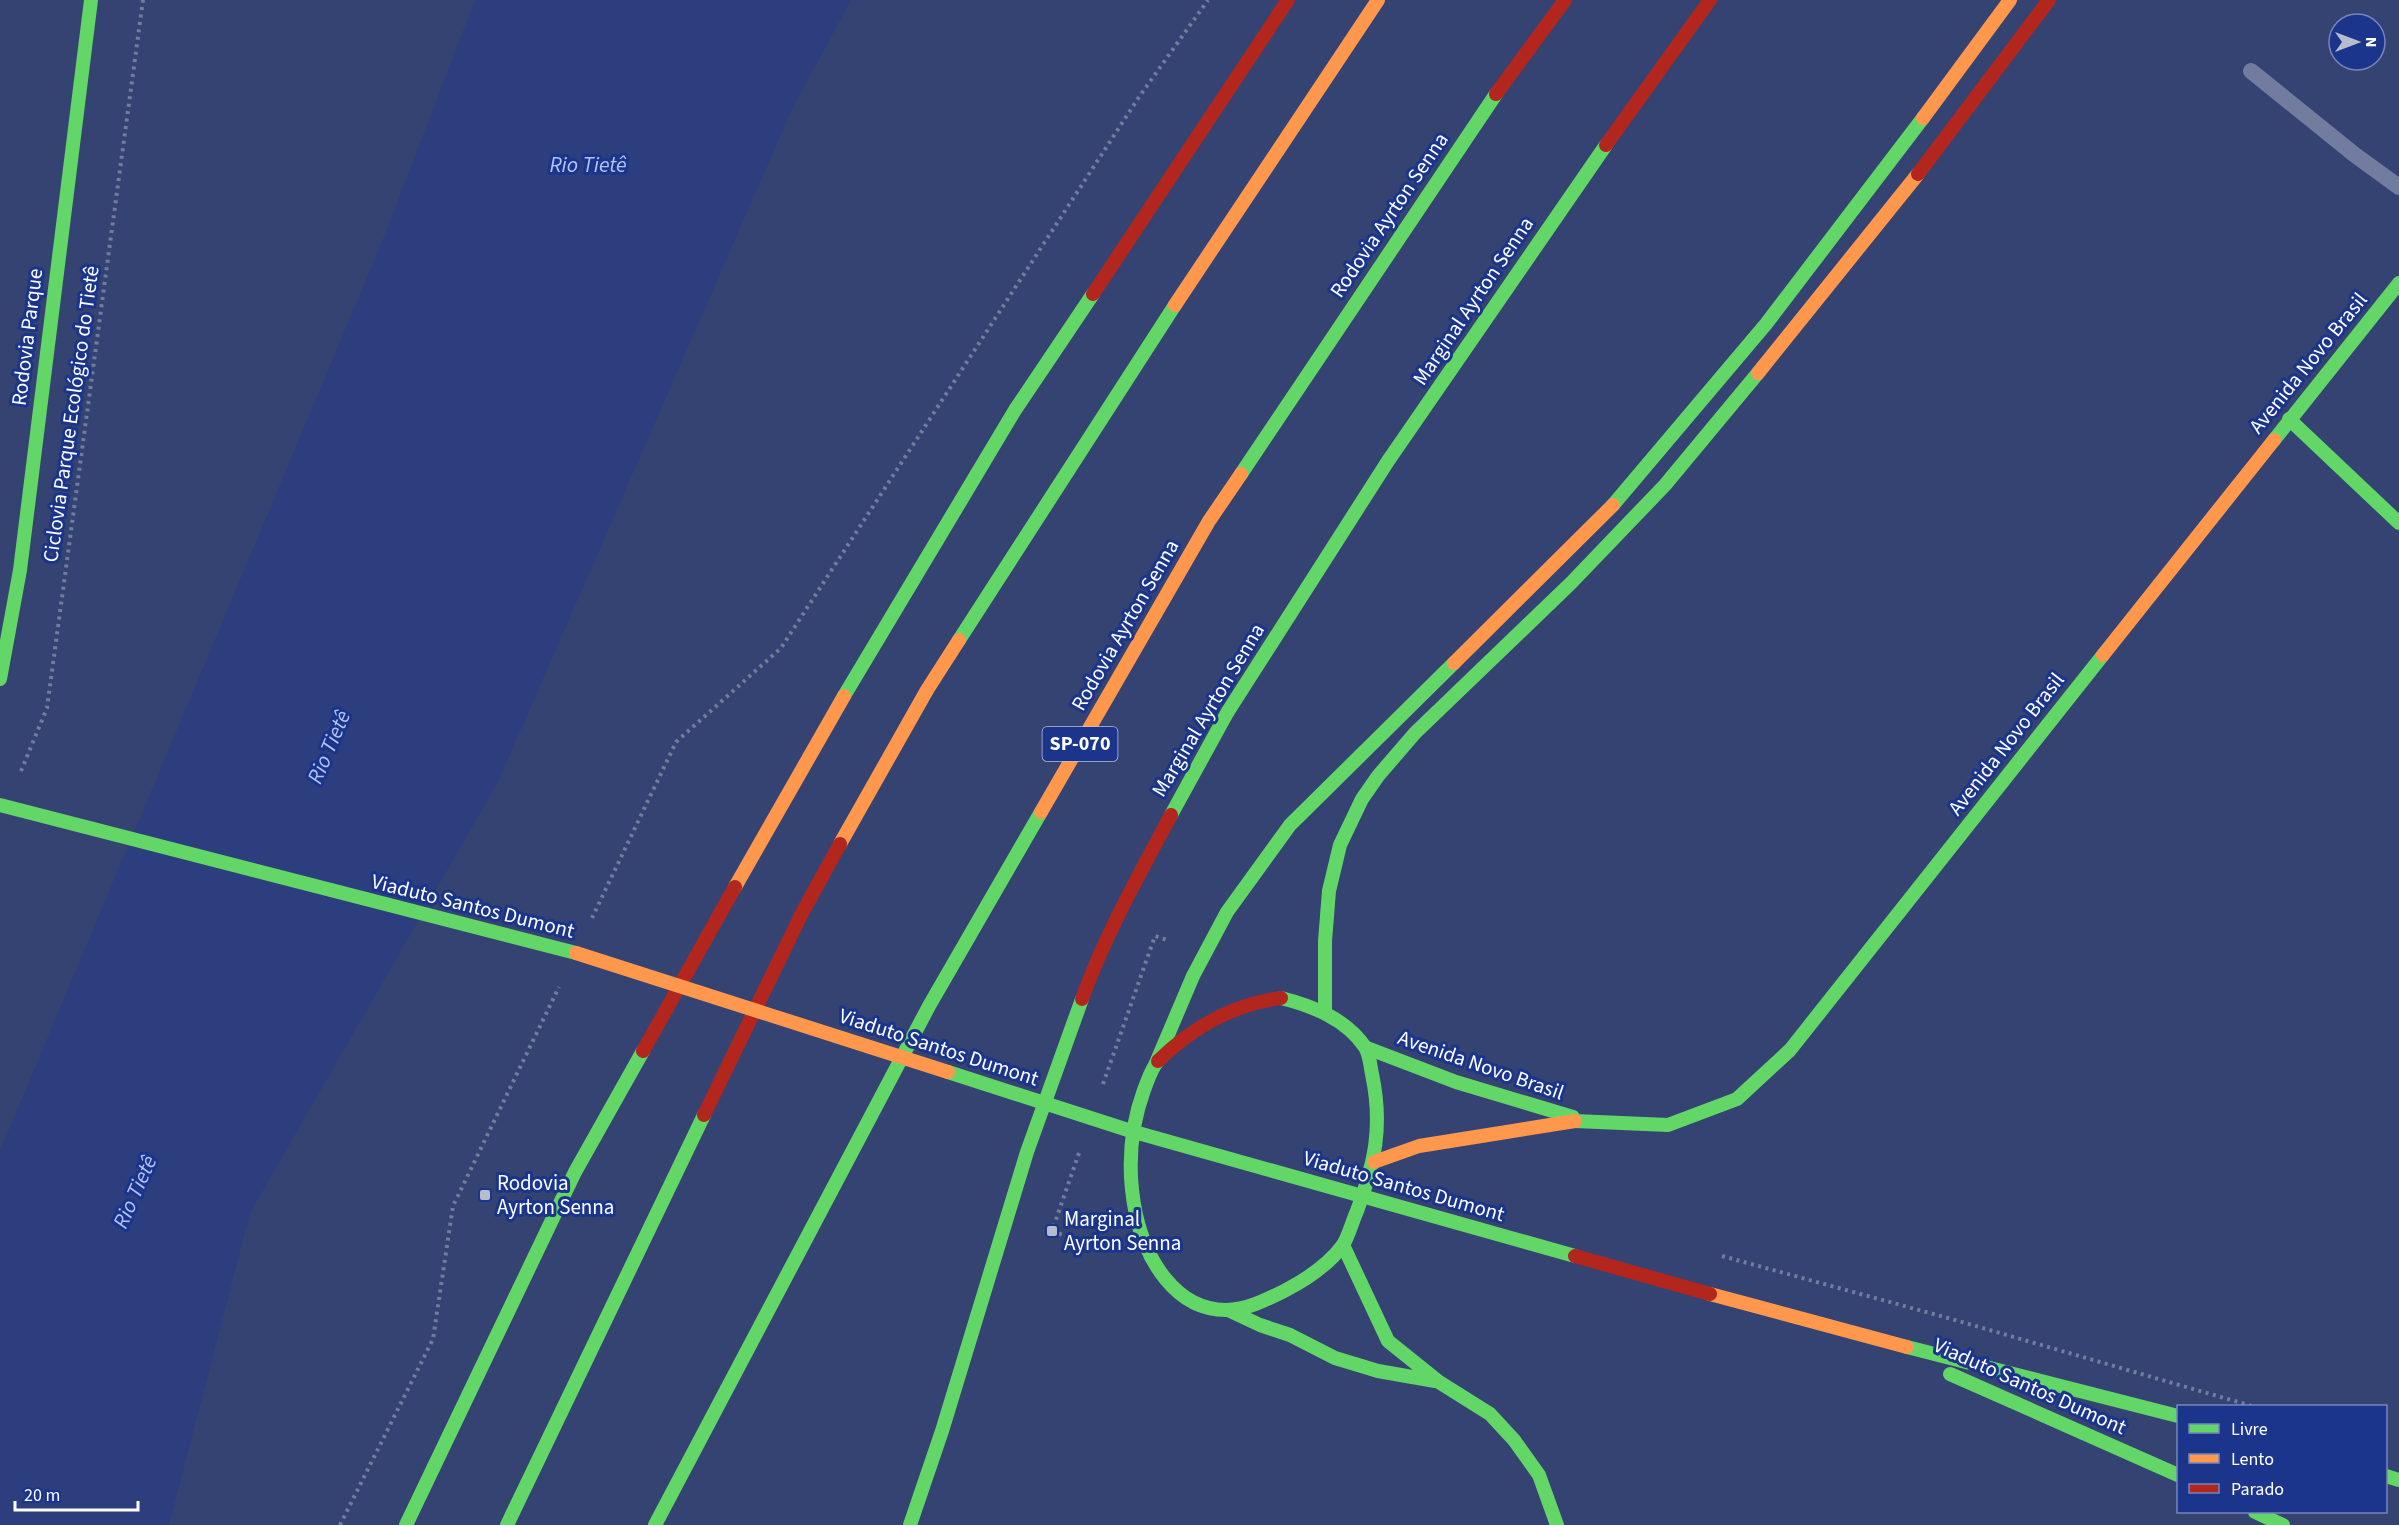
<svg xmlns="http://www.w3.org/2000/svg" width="2399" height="1525" viewBox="0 0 2399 1525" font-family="'Source Sans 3',sans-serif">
	<rect width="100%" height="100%" fill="#354372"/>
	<polygon fill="#2d3e7f" points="475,0 851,0 792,109 498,782 250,1213 169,1525 0,1525 0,1151 384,237"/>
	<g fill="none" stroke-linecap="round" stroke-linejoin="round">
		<g stroke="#717c9e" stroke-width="4" stroke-dasharray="3 4.5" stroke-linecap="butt">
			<polyline points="21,771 47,708 143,0"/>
			<polyline points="592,918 676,742 781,648 1139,97 1208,0"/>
			<polyline points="1103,1084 1155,936 1167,940 1167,943"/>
			<polyline points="1079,1153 1052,1231 1108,1252"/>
			<polyline points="340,1525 433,1339 453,1206 559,987"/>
		</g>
		<polyline stroke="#717c9e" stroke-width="16" points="2251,71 2355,155 2399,187"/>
		<g stroke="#63d668" stroke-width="14">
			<polyline points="2289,419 2399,523"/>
			<polyline points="2274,440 2399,283"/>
			<polyline points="1241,474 1496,94"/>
			<polyline points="1613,505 1766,324 1923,118"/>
			<polyline points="959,640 1175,305"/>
			<polyline points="0,679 20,570 91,0"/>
			<polyline points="844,696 1015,410 1093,294"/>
			<polyline points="1171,815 1227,713 1388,461 1606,145"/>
			<polyline points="1325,1012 1325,941 1329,891 1340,845 1362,799 1378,776 1415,733 1571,583 1665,485 1758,373"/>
			<polyline points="1367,1048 1456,1082 1573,1117"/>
			<path d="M1158,1061C1151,1069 1148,1080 1144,1090C1129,1131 1127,1172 1136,1215C1146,1259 1175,1310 1226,1310C1247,1310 1268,1299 1286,1290C1307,1279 1329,1264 1343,1245C1349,1235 1352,1222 1357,1211C1375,1162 1383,1126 1372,1074C1370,1065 1370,1055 1365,1047C1346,1019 1313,1006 1281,998"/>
			<polyline points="1156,1063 1193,976 1227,912 1290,825 1454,663"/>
			<polyline points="1575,1121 1668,1125 1737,1099 1790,1050 2103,655"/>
			<polyline points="1343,1245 1388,1341 1439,1382 1490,1414 1514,1440 1539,1475 1557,1525"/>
			<polyline points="1228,1310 1260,1325 1290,1335 1335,1358 1378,1371 1435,1381"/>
			<polyline points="1907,1347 2178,1416"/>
			<polyline points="1950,1374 2178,1475"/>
			<polyline points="2386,1476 2399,1480"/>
			<polyline points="2255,1512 2283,1525"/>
			<polyline points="406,1525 575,1172 643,1051"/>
			<polyline points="507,1525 704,1115"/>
			<polyline points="655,1525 929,1006 1041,812"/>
			<polyline points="910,1525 942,1431 1027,1152 1082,999"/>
		</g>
		<g stroke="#ff974d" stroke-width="14">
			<polyline points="1923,118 2010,0"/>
			<polyline points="1175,305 1378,0"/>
			<polyline points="1758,373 1918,174"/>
			<polyline points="2103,655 2274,440"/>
			<polyline points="1454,663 1613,505"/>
			<polyline points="1041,812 1209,521 1241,474"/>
			<polyline points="840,844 927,690 959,640"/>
			<polyline points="735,887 844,696"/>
			<polyline points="1374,1162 1419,1146 1575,1121"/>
			<polyline points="1710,1294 1907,1347"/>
		</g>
		<g stroke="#b3261e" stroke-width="14">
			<polyline points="1496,94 1565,0"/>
			<polyline points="1606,145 1710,0"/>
			<polyline points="1918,174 2049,0"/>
			<polyline points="1093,294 1288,0"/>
			<path d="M1082,999C1105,935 1139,875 1171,815"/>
			<polyline points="643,1051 735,887"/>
			<path d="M1158,1061C1192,1028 1233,1004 1281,998"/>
			<polyline points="704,1115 802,913 840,844"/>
		</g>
		<polyline stroke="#717c9e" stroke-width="4" stroke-dasharray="3 4.5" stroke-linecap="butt" points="1722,1256 1948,1318 2252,1406"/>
		<g stroke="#63d668" stroke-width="14">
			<polyline points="0,805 576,953"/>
			<polyline points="948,1072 1131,1131 1575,1256"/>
		</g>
		<polyline stroke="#ff974d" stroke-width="14" points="576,953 948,1072"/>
		<polyline stroke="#b3261e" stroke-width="14" points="1575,1256 1710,1294"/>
	</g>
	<g fill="#b8bdce" stroke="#1b358c" stroke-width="2">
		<rect x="479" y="1189" width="12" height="12" rx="3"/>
		<rect x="1046" y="1225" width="12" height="12" rx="3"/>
	</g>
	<g text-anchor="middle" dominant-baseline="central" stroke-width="6" stroke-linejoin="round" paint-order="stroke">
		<rect fill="#1b358c" stroke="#bbc2dc" stroke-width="1.5" x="1042.5" y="727" width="75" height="34" rx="4.5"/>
		<g font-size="20" font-weight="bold" fill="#fff">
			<text x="1080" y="744">SP-070</text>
		</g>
		<g font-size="21" fill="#fff" stroke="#1b358c">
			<text transform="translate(1389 215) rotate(-56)">Rodovia Ayrton Senna</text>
			<text transform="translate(1473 301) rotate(-56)">Marginal Ayrton Senna</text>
			<text transform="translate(27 337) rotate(-83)">Rodovia Parque</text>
			<text transform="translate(2308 363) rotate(-51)">Avenida Novo Brasil</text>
			<text transform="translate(71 414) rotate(-82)">Ciclovia Parque Ecológico do Tietê</text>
			<text transform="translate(1125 625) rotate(-60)">Rodovia Ayrton Senna</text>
			<text transform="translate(1208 710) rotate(-59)">Marginal Ayrton Senna</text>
			<text transform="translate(2006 744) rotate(-52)">Avenida Novo Brasil</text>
			<text transform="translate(473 906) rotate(14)">Viaduto Santos Dumont</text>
			<text transform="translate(939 1047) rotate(18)">Viaduto Santos Dumont</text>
			<text transform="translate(1481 1065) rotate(19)">Avenida Novo Brasil</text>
			<text transform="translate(1404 1186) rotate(16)">Viaduto Santos Dumont</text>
			<text transform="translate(2030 1386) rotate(24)">Viaduto Santos Dumont</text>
		</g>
		<g font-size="21" fill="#fff" stroke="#1b358c" text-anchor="start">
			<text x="497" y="1183">Rodovia<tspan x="497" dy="24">Ayrton Senna</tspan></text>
			<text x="1064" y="1219">Marginal<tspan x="1064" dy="24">Ayrton Senna</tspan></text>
		</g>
		<g font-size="22" font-style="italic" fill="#b3c3f4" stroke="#1b358c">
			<text x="588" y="165">Rio Tietê</text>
			<text transform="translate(329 747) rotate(-67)">Rio Tietê</text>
			<text transform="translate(135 1192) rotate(-66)">Rio Tietê</text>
		</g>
	</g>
	<rect x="2177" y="1405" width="210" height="108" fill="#1b358c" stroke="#7686ba" stroke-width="1.5"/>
	<rect x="2189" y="1424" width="30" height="9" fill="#63d668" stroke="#7686ba" stroke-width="1.5"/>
	<text x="2231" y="1435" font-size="18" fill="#ffffff">Livre</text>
	<rect x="2189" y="1454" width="30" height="9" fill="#ff974d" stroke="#7686ba" stroke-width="1.5"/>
	<text x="2231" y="1465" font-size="18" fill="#ffffff">Lento</text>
	<rect x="2189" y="1484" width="30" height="9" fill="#b3261e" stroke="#7686ba" stroke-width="1.5"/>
	<text x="2231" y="1495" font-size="18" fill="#ffffff">Parado</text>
	<g transform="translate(2357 42) rotate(90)"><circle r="28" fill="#1b358c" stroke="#7686ba" stroke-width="1.5"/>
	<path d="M0-4.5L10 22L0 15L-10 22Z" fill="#b8bdce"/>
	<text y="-9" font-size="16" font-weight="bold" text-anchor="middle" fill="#ffffff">N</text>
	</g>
	<path d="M15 1501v9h123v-9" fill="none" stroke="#ffffff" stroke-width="3"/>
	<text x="24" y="1501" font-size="18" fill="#ffffff" stroke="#1b358c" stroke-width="4.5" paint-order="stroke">20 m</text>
</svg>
